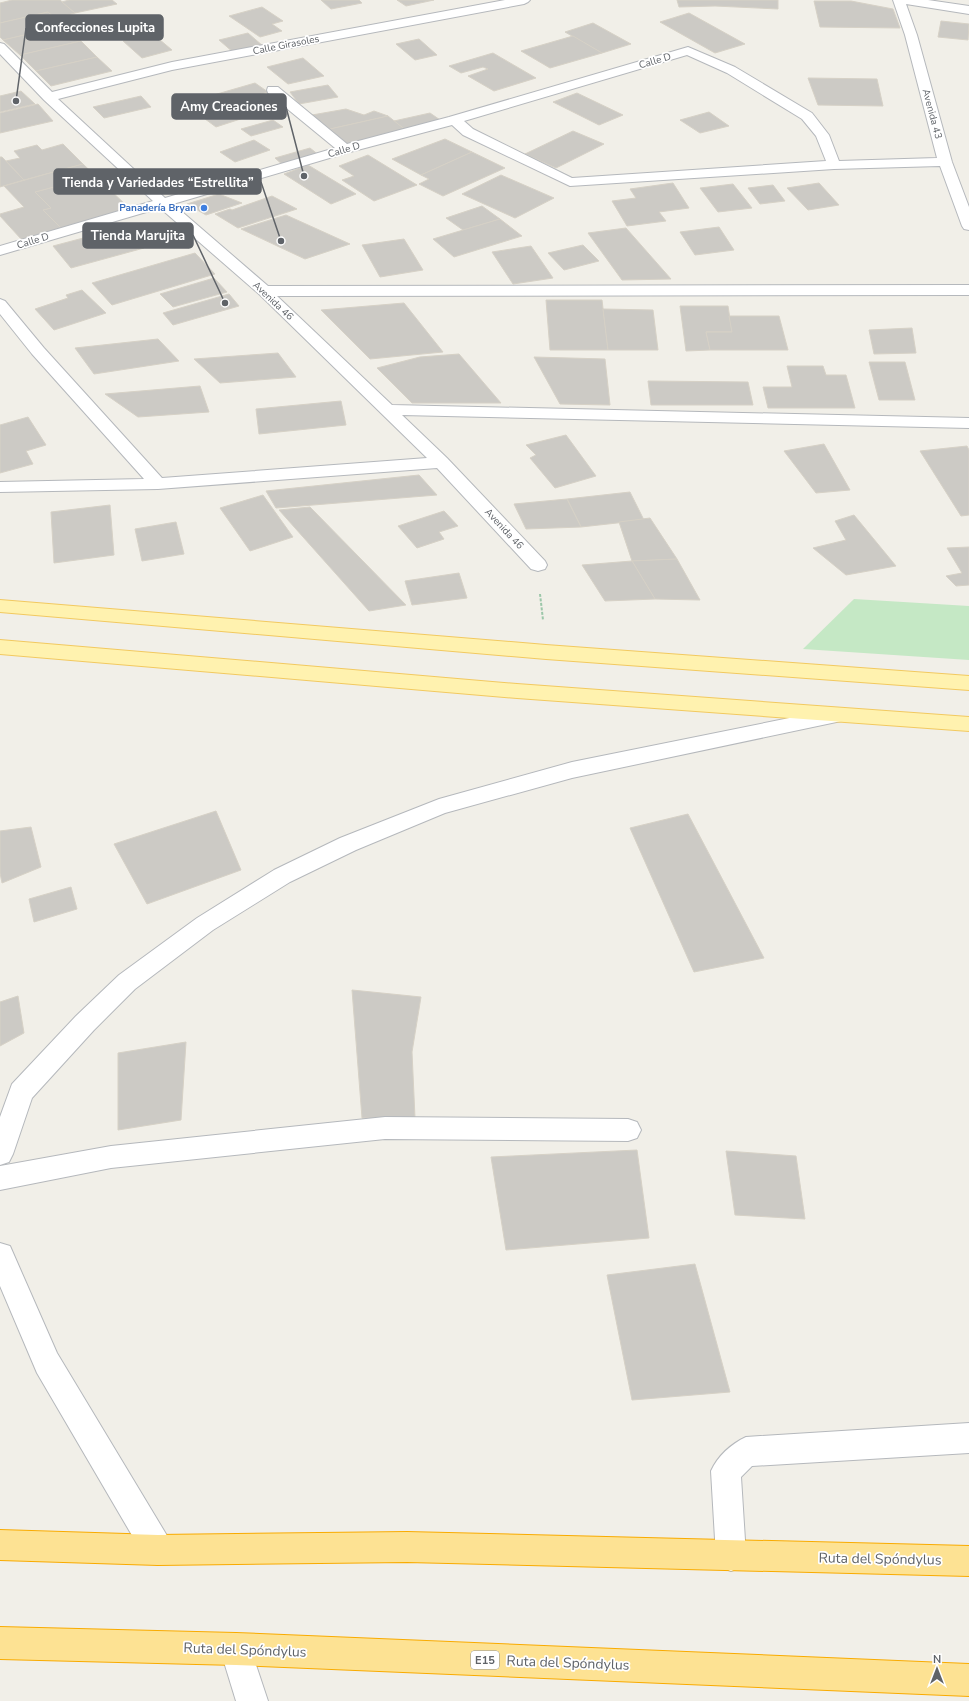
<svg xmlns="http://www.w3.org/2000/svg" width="969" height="1701" viewBox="0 0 969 1701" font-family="'Nunito Sans',sans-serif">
	<rect width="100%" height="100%" fill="#f1efe8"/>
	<polygon fill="#c5e8c5" points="854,599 969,606 969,660 803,649"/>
	<g fill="#cccac5" stroke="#d6d1c6">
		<polygon points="12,0 60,0 75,13 55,18 48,12 0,23 0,3"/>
		<polygon points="69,0 112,0 117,4 75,13 62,2"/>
		<polygon points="321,0 359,0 362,3 331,9"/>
		<polygon points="397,0 434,0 406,6"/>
		<polygon points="677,0 778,0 778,9 715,6 679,7"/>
		<polygon points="814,1 851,1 893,9 900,28 820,27"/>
		<polygon points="262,7 283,21 272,24 282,31 260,37 229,16"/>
		<polygon points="48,12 63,26 3,40 0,37 0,23"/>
		<polygon points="689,13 745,44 715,53 660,22"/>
		<polygon points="941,21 969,24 968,40 938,37"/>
		<polygon points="593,23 631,44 602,53 565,32"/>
		<polygon points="63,26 81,41 20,55 3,40"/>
		<polygon points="248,33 263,46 234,53 219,40"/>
		<polygon points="153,34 172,50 142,58 123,41"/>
		<polygon points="573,36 602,53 550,68 521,51"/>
		<polygon points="419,39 437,55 415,60 396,44"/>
		<polygon points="81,41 97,57 36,71 20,55"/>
		<polygon points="493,53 536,78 494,91 468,76 488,69 483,67 461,73 449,66"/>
		<polygon points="97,57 112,71 51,86 36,71"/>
		<polygon points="303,58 324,76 288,84 267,67"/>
		<polygon points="808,78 877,79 883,106 818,105"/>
		<polygon points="255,83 268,92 206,110 193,101"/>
		<polygon points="328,85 338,97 299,104 290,92"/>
		<polygon points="21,91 35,104 0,112 0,96"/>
		<polygon points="577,93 623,115 599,125 553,102"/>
		<polygon points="141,96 151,107 104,118 93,107"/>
		<polygon points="250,101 265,111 216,127 201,116"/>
		<polygon points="38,104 53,121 0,133 0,113"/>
		<polygon points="346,109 364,115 374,111 388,116 330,129 312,115"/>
		<polygon points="709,112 729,126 700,133 680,120"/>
		<polygon points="430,113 446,124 409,133 394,121"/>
		<polygon points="388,116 412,135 353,149 330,129"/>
		<polygon points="273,120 283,127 251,136 241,129"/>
		<polygon points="573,131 604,144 556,168 525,154"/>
		<polygon points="445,139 472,152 421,175 392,159"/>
		<polygon points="254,140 270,150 235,162 220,152"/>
		<polygon points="63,144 83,164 24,180 6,161 20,158 14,151 37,145 42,150"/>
		<polygon points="310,148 320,156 284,166 275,158"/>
		<polygon points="472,152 505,168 443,196 419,184 429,179 421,175"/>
		<polygon points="368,155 417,185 374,201 342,180 354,176 339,166"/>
		<polygon points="0,157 2,157 24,180 0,187"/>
		<polygon points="83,164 129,208 61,228 43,210 51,208 35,192 69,183 57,171"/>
		<polygon points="308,165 356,194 331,204 284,174"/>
		<polygon points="57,171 69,183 35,192 51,208 43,210 61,228 21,239 0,216 0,214 24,207 4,186"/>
		<polygon points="501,175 554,198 515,218 462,194"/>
		<polygon points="673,183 689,208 659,212 666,221 627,226 612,201 636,198 630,189"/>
		<polygon points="819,183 839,205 808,210 787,188"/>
		<polygon points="733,184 752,208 718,212 700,188"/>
		<polygon points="773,185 785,201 760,204 748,188"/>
		<polygon points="219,194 242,203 206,215 187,204"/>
		<polygon points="272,196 297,209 238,228 215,214 230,209 232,210"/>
		<polygon points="482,206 500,219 463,230 446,218"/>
		<polygon points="286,215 350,244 305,259 241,229"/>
		<polygon points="500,219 522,236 454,257 433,239"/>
		<polygon points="125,227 144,248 71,268 53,246"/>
		<polygon points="719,227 734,250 695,255 680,232"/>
		<polygon points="626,228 671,279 622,280 588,233"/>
		<polygon points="404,239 423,270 380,277 362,245"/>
		<polygon points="583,245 599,261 564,270 548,253"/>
		<polygon points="531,246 553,278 513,284 492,252"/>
		<polygon points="195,253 215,274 112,305 92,283"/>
		<polygon points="214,278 227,292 173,307 160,294"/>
		<polygon points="82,290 106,313 54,330 35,309 68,298 66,295"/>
		<polygon points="229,294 239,306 173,325 163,313"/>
		<polygon points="546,300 602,300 608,350 550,350"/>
		<polygon points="404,303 443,352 370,359 321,310"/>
		<polygon points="680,306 728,306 732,332 706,332 710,350 686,351"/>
		<polygon points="603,309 653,310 658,350 608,350"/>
		<polygon points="729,316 779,316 788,350 710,350 706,332 732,332"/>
		<polygon points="912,328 916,353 874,354 869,330"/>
		<polygon points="158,339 179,361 94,374 75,348"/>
		<polygon points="278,353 296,377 220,383 194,359"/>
		<polygon points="459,354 501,403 412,403 377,368 420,357"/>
		<polygon points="534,357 605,359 610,405 560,404"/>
		<polygon points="869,362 905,362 915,400 879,400"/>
		<polygon points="787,366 823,366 826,375 846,375 855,408 768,408 763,387 792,387"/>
		<polygon points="648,381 748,382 753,405 651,405"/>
		<polygon points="200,386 209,412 138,417 105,394"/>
		<polygon points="341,401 346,425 259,434 256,409"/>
		<polygon points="28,417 46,445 26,451 33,464 0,473 0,425"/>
		<polygon points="566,435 596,476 555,488 530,458 536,455 526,445"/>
		<polygon points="824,444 850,490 816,493 784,451"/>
		<polygon points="967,446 969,450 969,515 961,516 920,451"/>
		<polygon points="419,475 437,495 276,508 266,491"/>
		<polygon points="630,492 644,520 581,527 567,499"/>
		<polygon points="263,495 293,537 250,551 220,508"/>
		<polygon points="567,499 581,527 526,529 514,504"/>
		<polygon points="110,505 114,555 54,563 51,512"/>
		<polygon points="310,507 406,605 369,611 279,510"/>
		<polygon points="444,511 458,526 439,532 444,539 417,548 398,526"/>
		<polygon points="854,515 896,566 846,575 813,548 846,540 835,521"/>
		<polygon points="650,518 677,559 632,561 619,522"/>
		<polygon points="176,522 184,554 142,561 135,529"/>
		<polygon points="969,547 969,585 956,586 946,576 962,573 947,548"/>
		<polygon points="677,559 700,600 655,599 632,561"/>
		<polygon points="632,561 655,599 605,601 582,565"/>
		<polygon points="459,573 467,598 412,605 405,581"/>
		<polygon points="216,811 241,870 147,904 114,844"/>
		<polygon points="688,814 764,958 694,972 630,828"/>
		<polygon points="31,827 41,867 2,883 0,873 0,831"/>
		<polygon points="71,887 77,909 34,922 29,899"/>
		<polygon points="352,990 421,997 412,1052 415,1118 362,1118"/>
		<polygon points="18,996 24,1033 0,1046 0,1002"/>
		<polygon points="186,1042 181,1120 118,1130 118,1053"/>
		<polygon points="637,1150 649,1238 506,1250 491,1157"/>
		<polygon points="726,1151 796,1156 805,1219 735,1215"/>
		<polygon points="695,1264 730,1392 632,1400 607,1275"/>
	</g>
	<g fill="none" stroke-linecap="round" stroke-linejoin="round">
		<defs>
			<g id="minor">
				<path d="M505,0H530L528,2L524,4L172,70L58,99L165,198L335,148L268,93L267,90L268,87H278L347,144L449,117L688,47L735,67L812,113L829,135L839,161L937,158L905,35L893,0H928L969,6V14L906,4L917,35L952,162L969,207V230L964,229L962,226L940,166L834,169L570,186L463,135L452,125L350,152L173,204L268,286L969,285V295L277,296L392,405L969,418V428L402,415L447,458L545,561L547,565L545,569L538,571L531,569L437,468L158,489L0,492V482L144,479L32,354L0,314V299L5,301L44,348L162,478L427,458L259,294L160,208L0,255V246L153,201L44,100L0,54V43L4,44L52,92L172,62ZM687,55L727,73L802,119L816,136L826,161L572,178L473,129L464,121Z"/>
				<polygon points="839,708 846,710 849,715 846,720 572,778 445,813 356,850 290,882 213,930 135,989 94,1030 32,1098 13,1154 9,1162 0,1165 0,1117 12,1084 76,1016 119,975 197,918 274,870 340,838 439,799 572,762"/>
				<polygon points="385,1117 628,1119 637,1122 641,1130 637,1138 628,1141 385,1139 111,1168 0,1190 0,1166 111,1146"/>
				<polygon points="0,1243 10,1246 57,1353 169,1539 173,1550 169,1561 158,1565 147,1561 37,1373 0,1286"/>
				<path d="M969,1423V1453L752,1466L741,1477L746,1556L742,1567L731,1571L720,1567L716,1556L711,1471C718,1456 731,1444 746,1437Z"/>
				<polygon points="236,1633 247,1638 268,1701 236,1701 220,1649 225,1638"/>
			</g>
			<g id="major">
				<polygon points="0,600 546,645 969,676 969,690 546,659 0,612"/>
				<polygon points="0,640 517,684 969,717 969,731 517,698 0,654"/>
			</g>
			<g id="highway">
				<polygon points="0,1530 158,1535 407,1532 969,1546 969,1576 407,1562 158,1565 0,1560"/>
				<polygon points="0,1627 236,1633 969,1664 969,1696 236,1665 0,1659"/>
			</g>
		</defs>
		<use href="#minor" stroke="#b5b8bc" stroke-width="2"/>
		<use href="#major" stroke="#f2c960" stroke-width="2"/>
		<use href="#highway" stroke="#f9ab00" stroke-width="2"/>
		<polyline stroke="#9cc7a9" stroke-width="2" stroke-dasharray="3 1.5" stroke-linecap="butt" points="540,594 543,620"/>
		<use href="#minor" fill="#fff" fill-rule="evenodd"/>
		<use href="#major" fill="#fff2af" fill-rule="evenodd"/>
		<use href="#highway" fill="#fde293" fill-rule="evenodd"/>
	</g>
	<circle fill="#3f7fe0" stroke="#fff" stroke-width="1.5" cx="204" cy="208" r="4"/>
	<g text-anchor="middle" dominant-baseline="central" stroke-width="3.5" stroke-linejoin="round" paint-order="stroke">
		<g font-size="10" fill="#5f6368" stroke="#fff">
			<text transform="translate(286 45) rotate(-11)">Calle Girasoles</text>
			<text transform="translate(655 61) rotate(-16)">Calle D</text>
			<text transform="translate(932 114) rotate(75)">Avenida 43</text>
			<text transform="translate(344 150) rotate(-16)">Calle D</text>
			<text transform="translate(33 241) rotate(-17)">Calle D</text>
			<text transform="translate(273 301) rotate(43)">Avenida 46</text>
			<text transform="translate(504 529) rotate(47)">Avenida 46</text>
		</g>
		<g font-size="10" font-weight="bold" fill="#366cbe" stroke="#fff" text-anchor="end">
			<text x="196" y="208">Panadería Bryan</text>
		</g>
		<rect fill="#fff" stroke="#8f9295" stroke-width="1" x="471" y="1651" width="28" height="18" rx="3"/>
		<g font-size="11" font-weight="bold" fill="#5f6368">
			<text x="485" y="1660">E15</text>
		</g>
		<g font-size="14" fill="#5f6368" stroke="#fff">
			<text transform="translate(880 1559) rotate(1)">Ruta del Spóndylus</text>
			<text transform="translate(245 1650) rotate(2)">Ruta del Spóndylus</text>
			<text transform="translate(568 1663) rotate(2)">Ruta del Spóndylus</text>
		</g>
	</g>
	<path fill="none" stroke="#5f6368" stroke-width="1.5" d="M16 101L26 28M304 176L286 107M281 241L261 182M225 303L193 235"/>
	<g fill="#5f6368" stroke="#fff" stroke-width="1.5">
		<circle cx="16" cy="101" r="4"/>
		<circle cx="304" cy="176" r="4"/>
		<circle cx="281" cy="241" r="4"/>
		<circle cx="225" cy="303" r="4"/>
	</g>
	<g fill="#5f6368" stroke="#5f6368" stroke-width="1.5">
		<rect x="26" y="15" width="137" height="25" rx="4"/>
		<rect x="172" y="94" width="114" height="25" rx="4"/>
		<rect x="54" y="169" width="207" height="25" rx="4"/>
		<rect x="83" y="223" width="110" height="25" rx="4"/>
	</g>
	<g font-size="13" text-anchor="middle" font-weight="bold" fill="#fff">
		<text x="95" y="32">Confecciones Lupita</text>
		<text x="229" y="111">Amy Creaciones</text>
		<text x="158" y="187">Tienda y Variedades “Estrellita”</text>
		<text x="138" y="240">Tienda Marujita</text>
	</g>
	<g transform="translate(937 1669)" stroke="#ffffff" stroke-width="3" paint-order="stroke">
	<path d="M0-3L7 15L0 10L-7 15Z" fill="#5f6368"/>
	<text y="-6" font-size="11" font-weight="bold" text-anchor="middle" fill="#5f6368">N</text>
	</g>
</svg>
